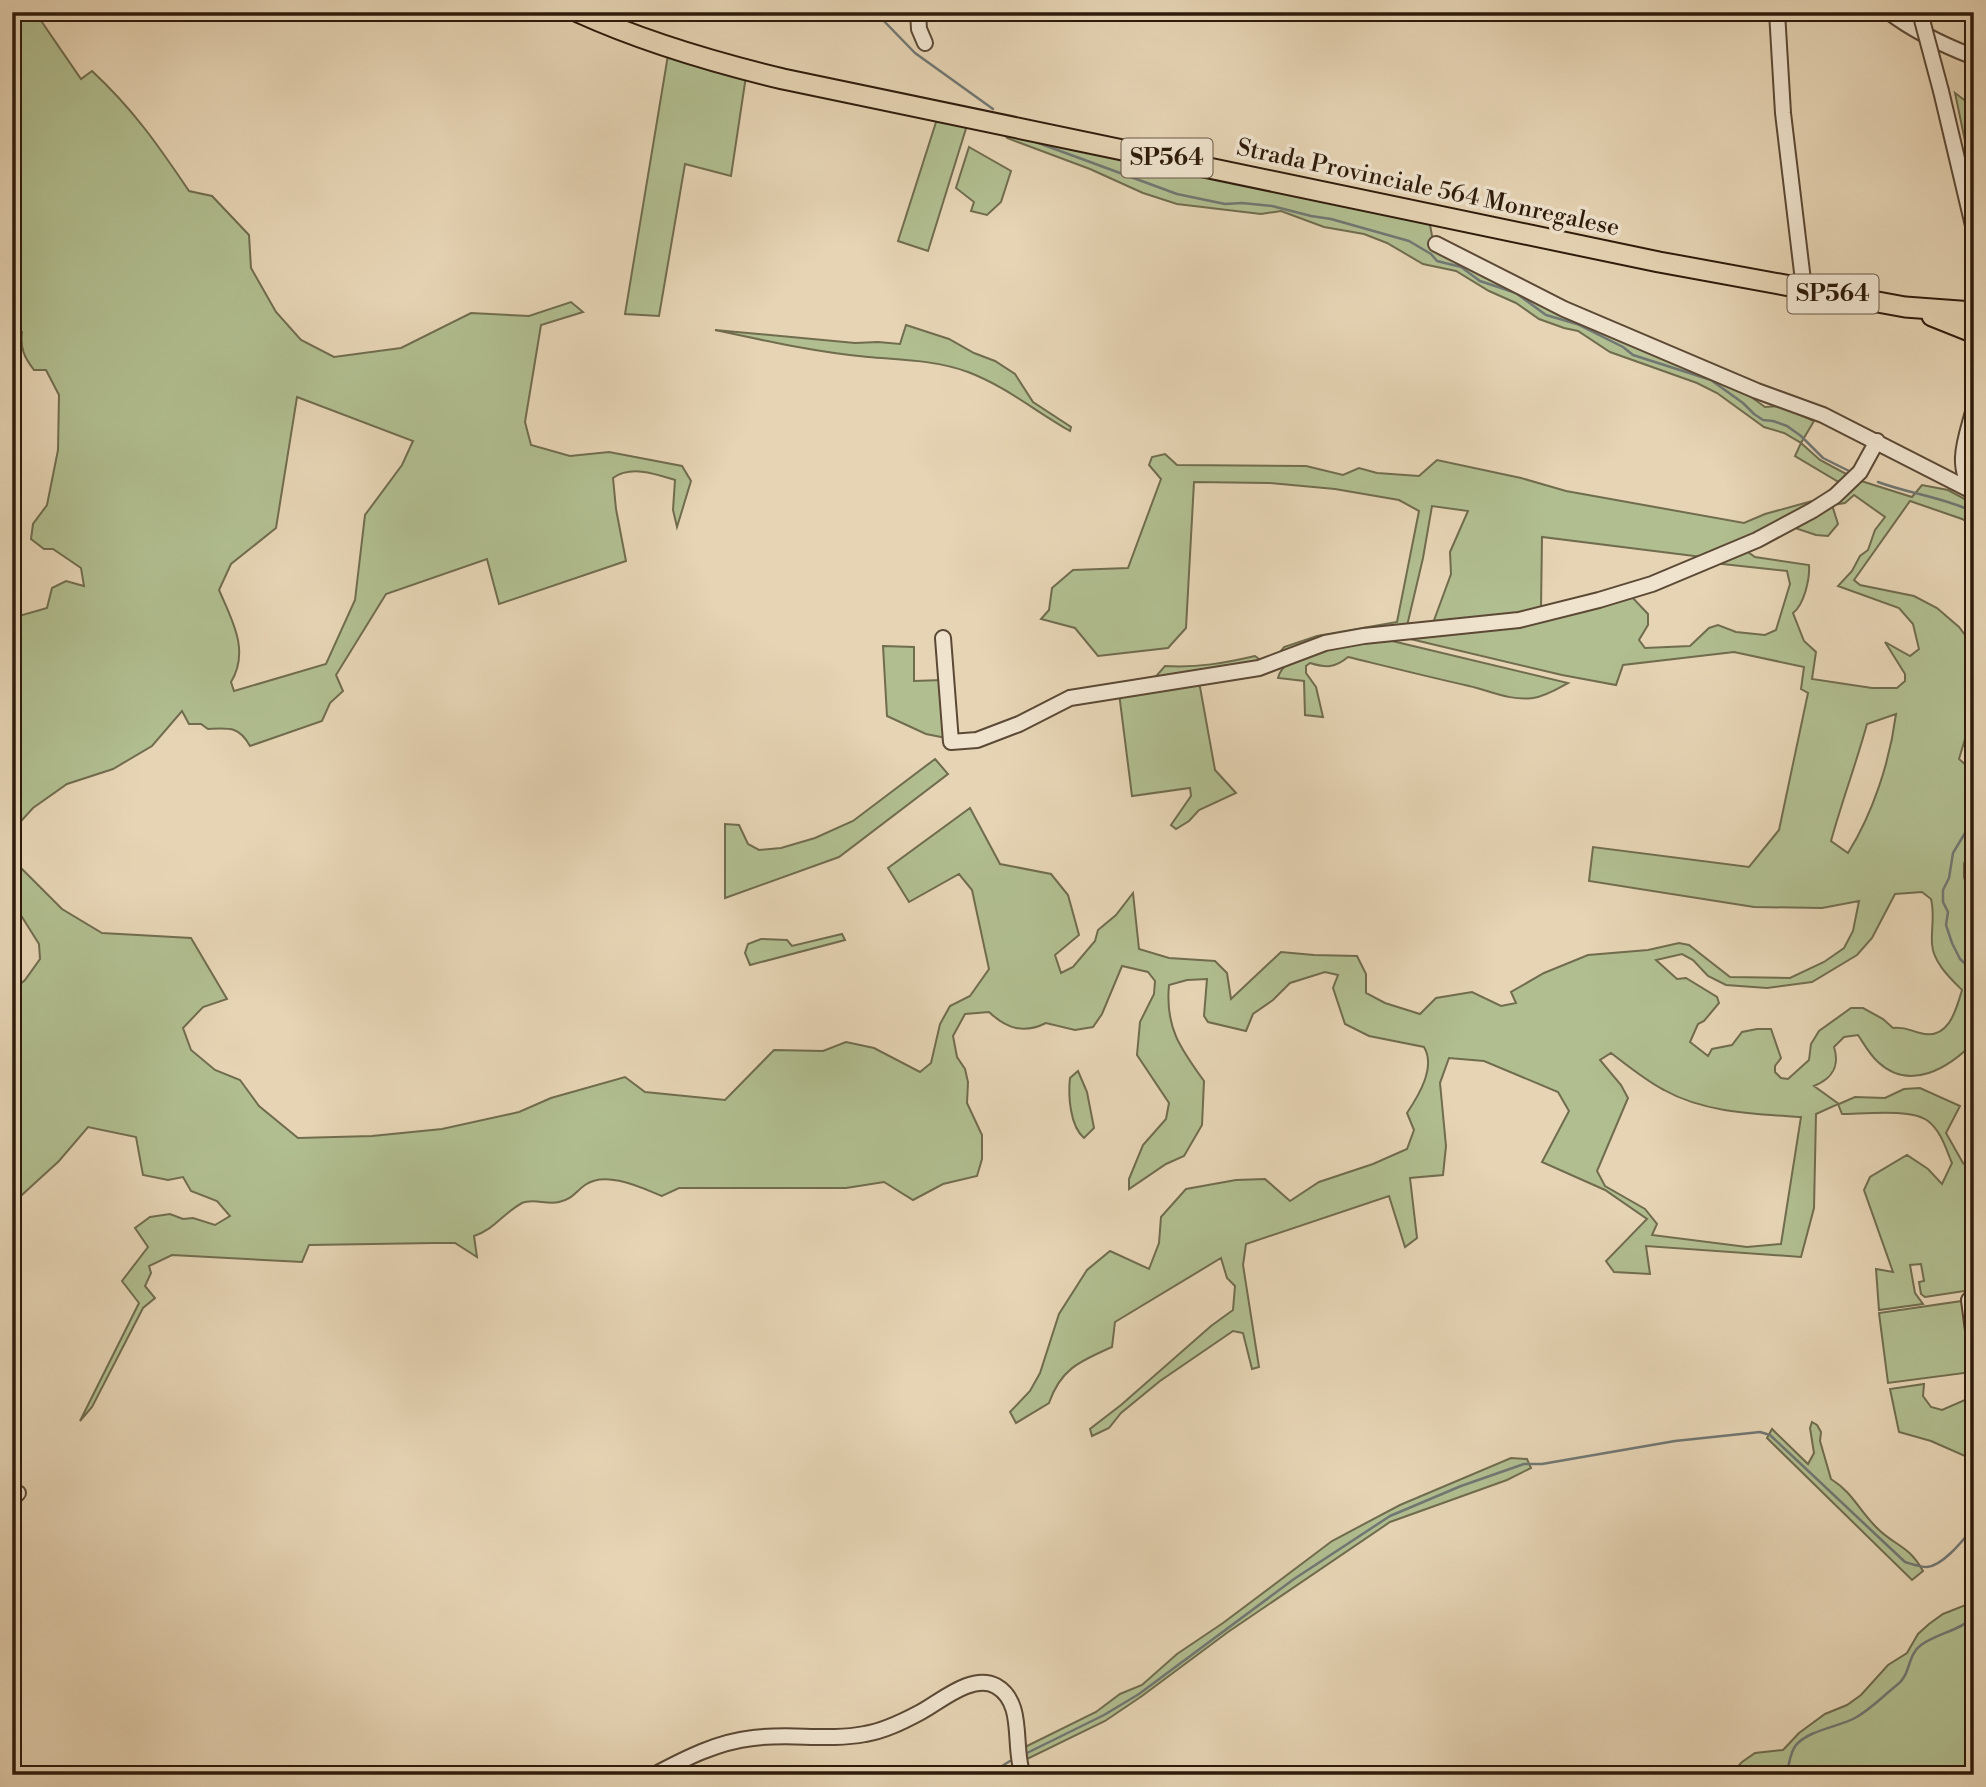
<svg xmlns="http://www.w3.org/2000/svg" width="1986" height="1787" viewBox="0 0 1986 1787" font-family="'Libre Bodoni',serif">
	<rect width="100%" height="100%" fill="#e6d4b4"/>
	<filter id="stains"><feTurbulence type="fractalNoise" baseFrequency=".00286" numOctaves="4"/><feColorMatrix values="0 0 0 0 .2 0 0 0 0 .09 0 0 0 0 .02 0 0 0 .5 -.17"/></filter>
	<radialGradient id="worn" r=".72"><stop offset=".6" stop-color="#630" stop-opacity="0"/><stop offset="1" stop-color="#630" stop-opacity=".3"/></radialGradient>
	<g fill="#b1be90" stroke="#706c4e" stroke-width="2" fill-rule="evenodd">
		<path d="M12,12H35L81,79L92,71C133,109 158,145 189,191L212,196L249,235L251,268L276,312L301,340L334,357L401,348L471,313L529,316L571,302L583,312L541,325L525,422L531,445L570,456L609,452L682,466L691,481L677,527L673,510L675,480C656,474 631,465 613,478L616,509L626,561L499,604L487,559L386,594L336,675L343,691L330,703L322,721L250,746C239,726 229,728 208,729L201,724H189L182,711L152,746L113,769L67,784L33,808L12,831V618L47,608L52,588L66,581L84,586L81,568L53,549H44L31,539L33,524L47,505L58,450L59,395L46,370H34C24,357 20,348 22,332L12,322ZM297,397L413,441L402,465L365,515L355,600L326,664L234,691L231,682C250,651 232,620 219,590L231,564L276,528Z"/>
		<polygon points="668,55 746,76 731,176 685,164 659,316 625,314"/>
		<polygon points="1955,93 1967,102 1974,142 1974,184"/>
		<polygon points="938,116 968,122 928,251 898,241"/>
		<polygon points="1001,130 1429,219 1434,247 1736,386 1765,407 1780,406 1814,421 1801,443 1820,460 1850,476 1842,484 1795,456 1801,443 1784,433 1764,427 1717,393 1697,383 1610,352 1578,331 1564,328 1539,319 1516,303 1489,291 1456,271 1423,264 1387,243 1364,234 1324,227 1281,211 1261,214 1177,204 1143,193 1090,169 1007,138"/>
		<polygon points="969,147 1011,171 1001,202 987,215 971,211 974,202 956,188"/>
		<path d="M906,325L949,339L974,353L995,361L1015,374L1033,402L1071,427L1070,431C1035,411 1005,386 968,372C935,360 902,360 868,357C816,352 766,341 715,330L855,343L878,342L900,344Z"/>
		<polygon points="1165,454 1177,465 1306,466 1343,475 1359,468 1377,473 1419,476 1437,460 1521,478 1566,491 1744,523 1765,514 1823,498 1798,515 1702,557 1542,537 1541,609 1515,616 1433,623 1451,574 1450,552 1468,511 1432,506 1423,558 1407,626 1276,657 1284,647 1317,636 1397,622 1419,511 1399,500 1335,489 1269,483 1194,482 1186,628 1168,648 1098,656 1075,628 1041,619 1049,610 1052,588 1073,570 1128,568 1161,479 1149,465 1152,457"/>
		<path d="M1858,480L1912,497L1922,485L1948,490L1974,504V526L1962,519L1910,501L1854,580L1860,585L1914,596L1937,608L1959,627L1974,647V709L1959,759L1974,772V835L1964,864V877L1972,903L1973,916L1969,934L1974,948V1042C1949,1068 1910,1092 1878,1062C1870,1055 1864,1044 1858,1035L1844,1037L1834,1047C1840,1066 1833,1078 1814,1086L1839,1104L1855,1097L1885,1098L1904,1089L1920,1088L1960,1106L1946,1133L1963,1163L1974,1171V1306L1972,1297L1964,1291L1925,1297L1921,1294L1919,1282L1924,1281L1921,1264L1910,1265L1915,1293L1923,1304L1879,1310L1876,1269L1893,1272L1864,1190L1870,1177L1907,1155L1928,1169L1942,1184L1952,1163C1946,1149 1941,1131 1928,1121C1912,1108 1862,1114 1842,1114L1838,1104L1816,1114L1814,1208L1801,1257L1646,1246L1650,1274L1614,1272L1606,1261L1647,1219L1605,1190L1542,1162L1569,1111L1558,1092L1484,1061L1449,1058L1440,1083L1446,1146L1443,1175L1410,1178L1417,1238L1405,1247L1389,1196L1246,1244L1243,1265L1259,1367L1252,1369L1243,1333L1233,1331L1160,1381L1121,1413L1109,1428L1092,1436L1090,1429L1121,1405L1211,1326L1233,1310L1235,1286L1227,1278L1221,1258L1115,1322L1112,1347C1081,1361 1061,1368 1049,1403L1016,1423L1010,1412L1030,1391L1040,1373L1059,1314L1087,1270L1110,1251L1149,1269L1159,1243L1161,1217L1186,1189L1236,1180L1265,1179L1290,1201L1319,1182L1373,1164L1407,1149L1414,1130L1407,1113C1419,1095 1436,1067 1424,1047L1369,1036L1345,1024L1333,988L1338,975L1325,972L1290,983L1273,1000L1253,1014L1246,1031L1208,1022L1204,1016L1207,979L1187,980L1169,985C1165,1027 1180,1048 1204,1081L1202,1125L1184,1156L1166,1164L1129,1189V1179L1143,1145L1166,1119L1169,1103L1137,1055L1140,1022L1154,994L1155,981L1148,972L1122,966L1102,1014L1093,1027L1075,1030L1046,1023C1024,1034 1007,1029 989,1012L965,1014L953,1036L957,1057L965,1069L968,1082L967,1103L982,1135V1159L977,1176L943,1184L913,1200L884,1182L846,1188H679L662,1196C642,1188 606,1170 585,1185C574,1193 574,1198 559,1202C547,1205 533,1198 522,1203C502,1214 495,1229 474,1236L477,1257L455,1243H435L309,1245L302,1262L172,1255L149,1266L151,1273L145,1286L155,1298L143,1308L92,1407L80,1421L139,1303L122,1281L148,1247L135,1228L150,1217L170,1214L183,1219L193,1218L215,1225L230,1216L217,1201L191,1191L183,1177L168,1180L143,1175L136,1137L88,1127L59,1161L12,1204V991L25,980L40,959L39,944L12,901V859L62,909L102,933L191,938L227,999L203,1007L183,1028L191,1050L215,1070L240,1080L259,1106L298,1138L372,1136L442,1129L519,1112L551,1098L625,1077L645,1092L725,1100L774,1050L823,1051L846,1042L874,1048L920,1072L931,1063L940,1024L950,1006L970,996L989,969L972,890L959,874L909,902L888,868L970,808L1000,864L1051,874L1068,895L1079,935L1055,955L1061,973L1073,967L1095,941L1098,930L1116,915L1133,893L1139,949L1169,958L1215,961L1227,973L1231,999L1281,952L1314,955L1357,956L1366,974V993L1385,1003L1420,1014L1436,998L1472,992L1501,1006L1516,1003L1511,992L1544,973L1588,955L1648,950L1679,943L1689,945L1730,977L1790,978L1824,962L1844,948L1853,931L1859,901L1822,908L1754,907L1589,881L1593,847L1749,867L1779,830L1808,693L1801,689L1804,667L1734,652L1623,665L1616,685L1562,675L1402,637L1631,596L1648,614V625L1639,640L1645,648L1690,646L1709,628L1718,625L1736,632L1765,635L1776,630L1790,584L1787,571L1713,563L1745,550L1755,557L1809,565C1810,579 1804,605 1793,613L1804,641L1816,652L1812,679L1872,688H1897L1905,681V674L1885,642L1910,656L1919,649L1913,624L1899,608L1838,586L1852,571L1860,556L1868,550L1875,530L1885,517L1854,495L1845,503L1832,505L1838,524L1828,536L1816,535L1792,527ZM1896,714C1890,761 1873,813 1848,853L1831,841C1842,801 1856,764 1867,724ZM1922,892L1931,899C1935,915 1931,928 1932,944C1933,962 1950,978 1962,990C1956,1011 1948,1041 1920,1033C1908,1030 1907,1027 1893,1028L1883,1019L1863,1008H1851L1819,1031L1811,1044L1809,1060L1788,1079L1781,1078L1775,1072V1066L1781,1058L1771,1029H1757L1742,1032L1732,1045L1712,1049L1708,1056L1690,1042L1698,1024L1704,1021L1719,1003L1717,997L1686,978L1677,979L1656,960L1682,954L1693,960L1708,976L1726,985L1767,988L1812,982L1857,955L1872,938L1895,894ZM1611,1053C1628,1066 1645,1080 1664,1090C1705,1113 1756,1114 1801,1117L1781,1244L1747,1247L1652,1235L1657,1224L1645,1209L1605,1186L1597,1171L1628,1098L1621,1085L1600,1060Z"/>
		<path d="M1388,640L1568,683C1557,689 1546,696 1533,698C1510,701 1491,691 1469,686C1429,677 1389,667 1348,657C1335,668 1326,668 1310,663L1306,666V673L1316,687L1323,717L1305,715L1304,681L1278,678C1286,646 1359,643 1388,640Z"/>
		<polygon points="883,646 914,647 914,681 942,680 946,738 926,734 887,716"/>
		<path d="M1255,656L1263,662L1151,682L1165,666C1197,668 1225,663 1255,656Z"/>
		<polygon points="1195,683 1200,687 1215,770 1236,793 1199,810 1189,821 1176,829 1171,825 1191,796 1190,788 1132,796 1119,693"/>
		<polygon points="935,759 948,774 839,857 725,898 725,824 739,825 748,844 759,850 781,848 815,838 853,821"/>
		<polygon points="842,934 845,940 750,965 745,953 748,944 761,939 787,940 792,946"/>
		<path d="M1078,1071L1087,1092L1094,1128L1084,1138C1070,1126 1068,1096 1070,1078Z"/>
		<polygon points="1962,1301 1972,1372 1888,1383 1879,1313"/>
		<polygon points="1924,1384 1923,1396 1931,1407 1942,1410 1974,1396 1974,1460 1931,1441 1899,1432 1890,1389"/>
		<path d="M1812,1422L1817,1425L1821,1432L1820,1441L1831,1479C1853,1493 1858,1509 1876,1527C1894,1546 1908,1544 1923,1571L1912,1580L1767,1438L1772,1429L1808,1464L1814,1453L1810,1428Z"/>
		<polygon points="1511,1458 1527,1459 1531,1468 1507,1480 1390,1522 1228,1632 1142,1696 1105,1721 1023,1761 1025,1747 1096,1712 1120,1694 1142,1685 1177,1654 1223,1623 1332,1541 1400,1505"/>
		<polygon points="1974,1600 1974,1775 1730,1775 1742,1762 1755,1753 1783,1750 1799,1733 1825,1714 1847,1705 1861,1695 1888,1665 1907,1653 1918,1634 1929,1624 1943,1614 1971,1603"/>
	</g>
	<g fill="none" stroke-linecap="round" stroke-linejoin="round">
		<g stroke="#717773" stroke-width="2.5">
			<polyline points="871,12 879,16 915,53 993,109"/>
			<polyline points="1033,141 1177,194 1225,204 1242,203 1272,206 1311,216 1331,219 1409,241 1431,254 1437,261 1461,267 1480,281 1516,293 1546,315 1577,324 1623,347 1633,355 1711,380 1743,403 1754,414 1763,420 1773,421 1787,426 1801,436 1823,458 1851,472"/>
			<path d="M1878,482C1910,494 1943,497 1974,512"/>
			<polyline points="1974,818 1953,853 1949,878 1943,890 1943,902 1948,912 1946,925 1952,943 1960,959 1974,972"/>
			<path d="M1025,1754L1104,1715L1139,1694L1294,1579L1390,1516L1461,1486L1524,1464H1542L1675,1441L1760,1432L1770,1435L1905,1562C1912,1564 1920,1567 1927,1567C1943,1566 1964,1539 1974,1527"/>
			<polyline points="988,1775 1010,1761"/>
			<path d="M1786,1775C1790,1764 1789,1754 1796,1745C1809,1730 1838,1727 1855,1718C1871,1709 1883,1696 1897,1685C1911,1675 1907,1655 1921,1645C1938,1633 1959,1631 1974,1617"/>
		</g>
		<defs>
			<g id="minor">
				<polyline points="918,12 919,29 925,43"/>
				<polyline points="1777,12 1783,113 1804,289"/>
				<path d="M1889,12C1915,32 1943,45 1974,57"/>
				<polyline points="1941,91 1974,230"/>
				<polyline points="1436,244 1564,309 1757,391 1823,415 1974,492"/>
				<path d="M1974,408C1967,436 1953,466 1974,491"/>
				<polyline points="943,638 951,742 977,740 1019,724 1070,698 1259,668 1325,643 1364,636 1519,620 1599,600 1652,584 1757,540 1813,510 1835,496 1860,472 1877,441"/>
				<polyline points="1969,1300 1974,1338"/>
				<polyline points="12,1499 18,1493"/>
				<path d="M654,1775C686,1758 717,1742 753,1738C790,1733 828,1741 865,1734C884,1731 902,1722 919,1713C940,1702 972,1673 996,1686C1026,1703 1012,1748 1023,1775"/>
			</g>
			<g id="major">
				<path d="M578,12C644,42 712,62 783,79L1659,262L1905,307L1973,312"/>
				<polyline points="1932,316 1972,332"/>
			</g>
		</defs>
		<use href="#minor" stroke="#5c4935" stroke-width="18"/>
		<use href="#major" stroke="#2e1b0b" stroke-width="23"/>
		<use href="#minor" stroke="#efe3ce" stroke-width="14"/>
		<use href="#major" stroke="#e6d4b4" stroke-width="19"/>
		<defs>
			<polyline id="minor-bridge" points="1922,20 1941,91"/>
		</defs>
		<use href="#minor-bridge" stroke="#5c4935" stroke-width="18" stroke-linecap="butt"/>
		<use href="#minor-bridge" stroke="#efe3ce" stroke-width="14"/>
	</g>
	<g text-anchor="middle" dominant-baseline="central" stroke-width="7" stroke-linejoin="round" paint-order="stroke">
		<g fill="#efe3ce" stroke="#685746" stroke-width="2">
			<rect x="1121.5" y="138.5" width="91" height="39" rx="5"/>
			<rect x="1787.5" y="274.5" width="91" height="39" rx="5"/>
		</g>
		<g font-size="23" font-weight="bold" fill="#2e1b0b">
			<text x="1167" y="158">SP564</text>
			<text x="1833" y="294">SP564</text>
		</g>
		<g font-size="24" fill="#2e1b0b" stroke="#efe3ce">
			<text transform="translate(1428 188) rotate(12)">Strada Provinciale 564 Monregalese</text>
		</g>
	</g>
	<rect width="1986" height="1787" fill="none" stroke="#e6d4b4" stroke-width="42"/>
	<rect x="14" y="14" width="1958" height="1759" fill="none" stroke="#2e1b0b" stroke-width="3.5"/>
	<rect x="21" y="21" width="1944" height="1745" fill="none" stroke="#2e1b0b" stroke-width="2"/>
	<rect width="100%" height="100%" filter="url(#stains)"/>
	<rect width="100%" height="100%" fill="url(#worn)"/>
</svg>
